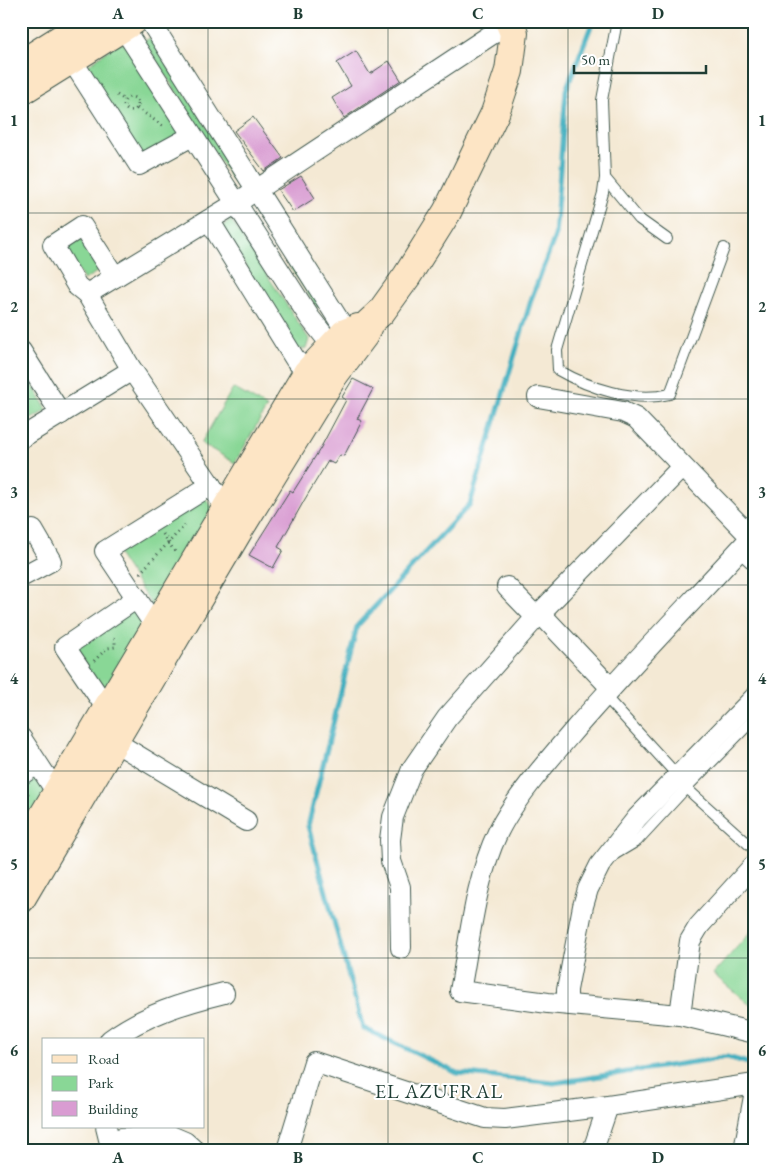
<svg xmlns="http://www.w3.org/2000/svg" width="776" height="1171" viewBox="0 0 776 1171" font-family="'EB Garamond',serif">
	<rect width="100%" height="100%" fill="#fff"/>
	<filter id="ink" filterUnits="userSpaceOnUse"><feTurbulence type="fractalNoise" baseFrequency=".02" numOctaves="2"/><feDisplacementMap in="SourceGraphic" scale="10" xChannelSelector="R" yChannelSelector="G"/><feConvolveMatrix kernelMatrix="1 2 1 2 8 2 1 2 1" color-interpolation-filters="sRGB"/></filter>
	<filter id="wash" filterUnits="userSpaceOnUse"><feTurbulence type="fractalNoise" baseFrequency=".0096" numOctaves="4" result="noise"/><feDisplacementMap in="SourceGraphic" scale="20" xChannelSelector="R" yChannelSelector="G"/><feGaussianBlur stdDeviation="1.12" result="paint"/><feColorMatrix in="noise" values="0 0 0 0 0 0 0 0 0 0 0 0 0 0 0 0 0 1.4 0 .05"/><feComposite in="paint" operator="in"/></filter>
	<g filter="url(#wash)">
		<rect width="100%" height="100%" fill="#f4e9d4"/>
		<g fill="#89d796" stroke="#548a65">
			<polygon points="150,38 240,179 234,183 144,41"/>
			<polygon points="117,43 125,44 180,135 139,162 82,70"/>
			<polygon points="258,210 321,305 317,308 254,213"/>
			<polygon points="231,220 309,339 306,349 298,349 221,227"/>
			<polygon points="79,236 100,270 84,280 63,247"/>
			<polygon points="21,364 47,410 21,425"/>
			<polygon points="233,388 267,407 235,463 201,443"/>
			<polygon points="204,496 214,510 154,609 116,551"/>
			<polygon points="134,610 146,623 109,690 99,691 74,644"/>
			<polygon points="32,773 46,794 21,836 21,780"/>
			<polygon points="755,927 755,1009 713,974"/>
		</g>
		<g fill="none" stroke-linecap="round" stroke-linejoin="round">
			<polyline stroke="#42afbf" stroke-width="5" points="593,21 566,90 555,236 532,297 470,504 357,626 308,826 363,1028 457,1073 554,1083 727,1057 755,1065"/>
		</g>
		<g id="blocks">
			<g fill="#d99cd2">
				<polygon points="356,51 370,74 389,61 401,80 344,118 332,98 351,86 337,63"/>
				<polygon points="253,117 283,158 264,171 234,131"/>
				<polygon points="301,176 315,198 293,212 278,190"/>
				<polygon points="353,379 373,389 357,419 362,421 344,456 340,455 334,464 328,461 305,499 278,547 283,550 273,568 249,555 290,490 293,492 320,449 346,400 342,397"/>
			</g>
		</g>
	</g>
	<g filter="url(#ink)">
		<use href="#blocks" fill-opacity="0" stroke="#3f574c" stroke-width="1"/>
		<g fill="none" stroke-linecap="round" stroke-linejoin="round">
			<defs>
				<g id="lane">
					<path d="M617,21L602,100L605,178L603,193L557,350L558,370C589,388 634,403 670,394L724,248"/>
					<polyline points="605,178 639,219 667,239"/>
					<polyline points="604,695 677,775"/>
					<polyline points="686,788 755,718"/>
					<polyline points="617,853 637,841 686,788 755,850"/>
				</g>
				<g id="street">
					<polyline points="119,21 310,318 341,357"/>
					<polyline points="150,21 354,344"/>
					<polyline points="71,59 139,165 192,136"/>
					<polyline points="209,220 295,359 307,373"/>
					<polyline points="115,277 82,226 53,245 77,286 87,294 132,370 233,518"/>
					<polyline points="87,294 235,204 509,23"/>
					<polyline points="21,351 61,414"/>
					<polyline points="538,397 623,412 636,418 751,537"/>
					<polyline points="21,438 132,370"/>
					<path d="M755,533C695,599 633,662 575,729C551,757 514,799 498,832C475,880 470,939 460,991L548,1003L680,1015L755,1033"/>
					<polyline points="21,536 33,530 51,561 21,577"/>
					<polyline points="742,548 755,560"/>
					<polyline points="507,587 536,617"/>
					<polyline points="540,613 611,688"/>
					<polyline points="155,626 105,551 211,485"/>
					<polyline points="107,709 65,647 137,598"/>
					<polyline points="21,738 57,793 65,799"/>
					<polyline points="115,742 246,821"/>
					<polyline points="21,775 37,764"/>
					<polyline points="401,948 400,887 391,861 390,840 393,817 412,769 447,718 540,613 682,467"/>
					<polyline points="567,1004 567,990 583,906 588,889 600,865 637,818 755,697"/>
					<polyline points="680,1015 690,941 699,926 755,864"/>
					<path d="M110,1040C144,1015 183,1003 224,993"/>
					<polyline points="106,1127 111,1147"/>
					<polyline points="108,1150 121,1138 155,1136 171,1136 185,1142 194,1150"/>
					<polyline points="287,1150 314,1062 485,1118 505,1119 608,1106 755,1084"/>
					<polyline points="593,1150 608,1106"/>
					<polyline points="744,1150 755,1091"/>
				</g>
				<g id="secondary">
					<polyline points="21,64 89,21"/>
					<polyline points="21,91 133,21"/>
					<polyline points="21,853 307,373 345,333 358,328"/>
					<polyline points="21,899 240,528 334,375 364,335 369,323 381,312 407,276 447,212 495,113 509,71 514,33 509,21"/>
				</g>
			</defs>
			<use href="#lane" stroke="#3f574c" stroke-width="12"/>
			<use href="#street" stroke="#3f574c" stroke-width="22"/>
			<use href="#secondary" stroke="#3f574c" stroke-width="30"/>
			<g stroke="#3f574c" stroke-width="3" stroke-dasharray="1 4" stroke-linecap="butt">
				<polyline points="117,95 125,100"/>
				<circle cx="131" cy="104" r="7"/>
				<polyline points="137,108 163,126"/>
				<polyline points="21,398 30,400"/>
				<polyline points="163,534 175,552"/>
				<polyline points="140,573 185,525"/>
				<polyline points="94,661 107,648 115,647 115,639 110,637"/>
				<polyline points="21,801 29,792"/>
			</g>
			<use href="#lane" stroke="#fff" stroke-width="10"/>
			<use href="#street" stroke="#fff" stroke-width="20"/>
			<use href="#secondary" stroke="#fde5c5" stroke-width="28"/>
		</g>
	</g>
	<path fill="none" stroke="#1f3d34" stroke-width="1" stroke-opacity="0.55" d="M208,21V1150M388,21V1150M568,21V1150M21,213H755M21,399H755M21,585H755M21,771H755M21,958H755"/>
	<g text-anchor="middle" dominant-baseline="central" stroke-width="4" stroke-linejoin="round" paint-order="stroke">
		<g font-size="20" letter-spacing="1" fill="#1f3d34" stroke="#fff">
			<text x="439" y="1091">EL AZUFRAL</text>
		</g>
	</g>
	<rect width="776" height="1171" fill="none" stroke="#fff" stroke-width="55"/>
	<rect x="42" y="1038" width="162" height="90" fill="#ffffff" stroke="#a5b1ae"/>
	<rect x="52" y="1055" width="25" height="8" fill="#fde5c5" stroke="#a5b1ae"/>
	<text x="88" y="1064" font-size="15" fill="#1f3d34">Road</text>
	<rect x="52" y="1076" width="25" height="15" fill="#89d796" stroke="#a5b1ae"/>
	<text x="88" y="1088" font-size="15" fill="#1f3d34">Park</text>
	<rect x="52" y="1101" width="25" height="15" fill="#d99cd2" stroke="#a5b1ae"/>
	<text x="88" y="1114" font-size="15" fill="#1f3d34">Building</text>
	<path d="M574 65v8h132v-8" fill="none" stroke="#1f3d34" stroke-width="2.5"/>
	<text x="581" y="65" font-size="15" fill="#1f3d34" stroke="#ffffff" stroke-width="4" paint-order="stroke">50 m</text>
	<rect x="28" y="28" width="720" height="1116" fill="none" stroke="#1f3d34" stroke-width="2"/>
	<g font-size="16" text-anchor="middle" font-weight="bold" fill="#1f3d34">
		<text x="118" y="19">A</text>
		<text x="298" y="19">B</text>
		<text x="478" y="19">C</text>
		<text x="658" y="19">D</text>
		<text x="14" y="126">1</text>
		<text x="762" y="126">1</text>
		<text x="14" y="312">2</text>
		<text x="762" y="312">2</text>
		<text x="14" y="498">3</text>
		<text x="762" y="498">3</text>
		<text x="14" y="684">4</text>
		<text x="762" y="684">4</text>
		<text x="14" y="870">5</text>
		<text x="762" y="870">5</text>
		<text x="14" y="1056">6</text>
		<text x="762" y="1056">6</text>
		<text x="118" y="1163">A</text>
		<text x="298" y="1163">B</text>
		<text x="478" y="1163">C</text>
		<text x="658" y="1163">D</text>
	</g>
</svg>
